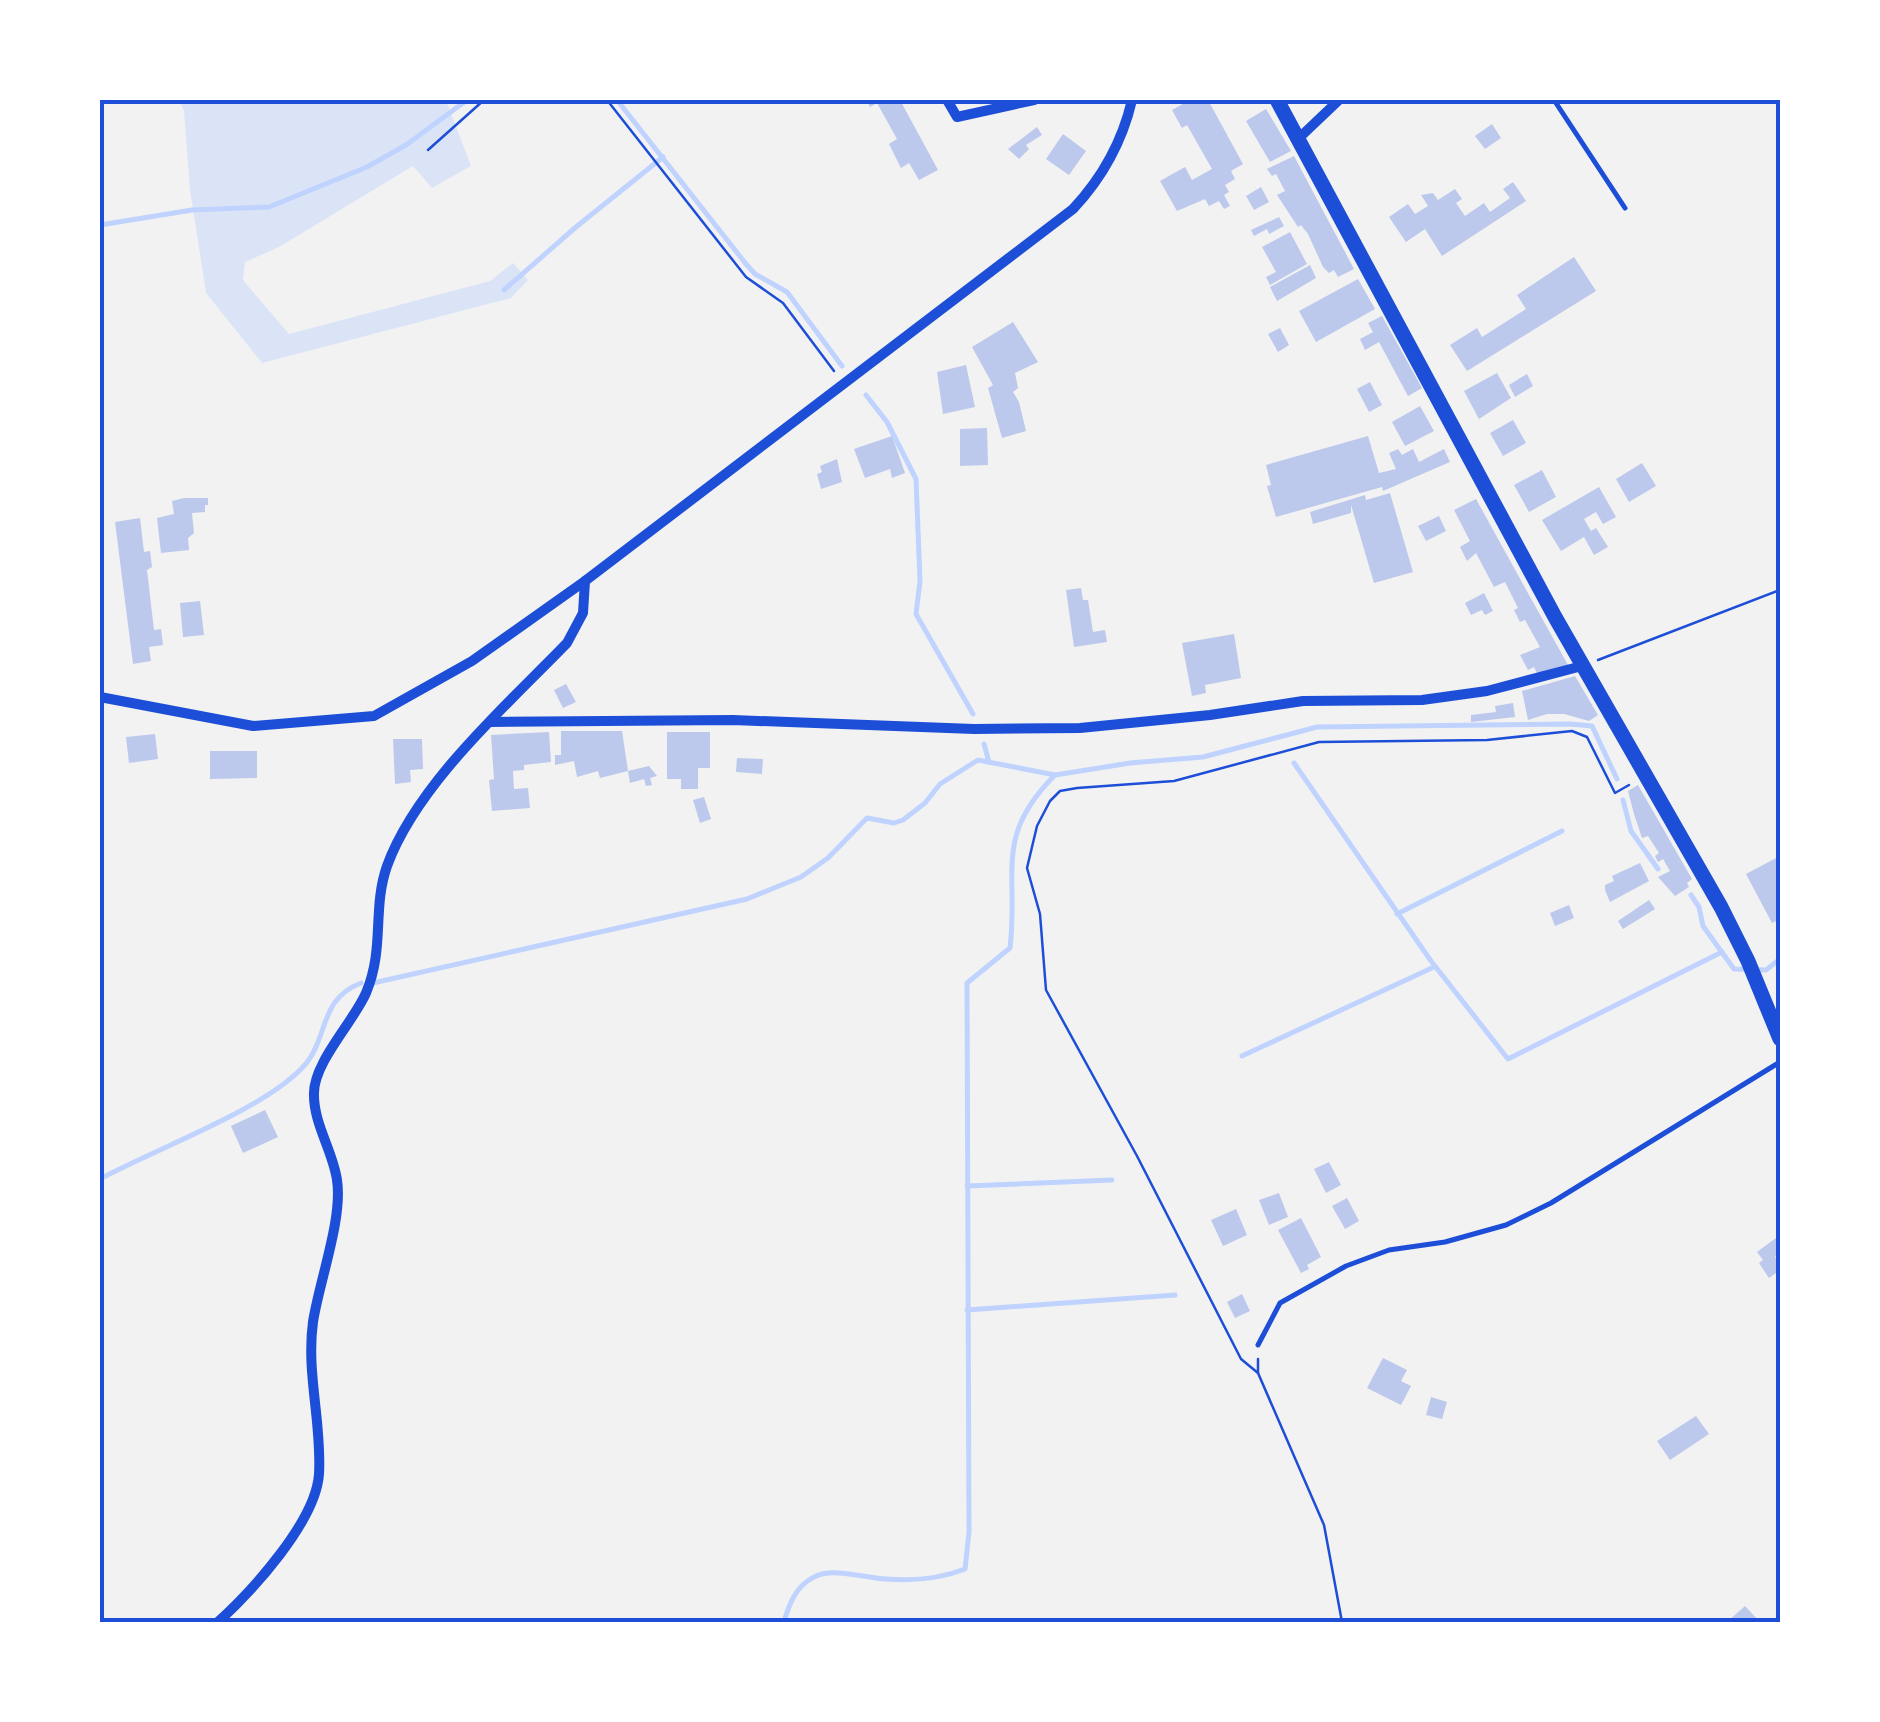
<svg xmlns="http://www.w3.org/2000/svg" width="1880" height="1722" viewBox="0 0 1880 1722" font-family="Commissioner,sans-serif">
	<rect width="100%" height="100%" fill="#f2f2f2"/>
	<polygon fill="#dbe4f7" points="179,100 446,100 471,166 432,188 413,166 279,247 245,262 243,280 289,334 490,281 513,263 528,280 511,298 262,363 206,293 190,190 184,111"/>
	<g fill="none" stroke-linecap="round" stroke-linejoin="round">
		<g stroke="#bfd3fe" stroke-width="5">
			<polyline points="617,100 746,264 755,274 787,292 842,366"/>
			<polyline points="100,225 192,210 269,207 367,167 406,145 467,100"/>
			<polyline points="504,290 576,227 663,157"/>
			<polyline points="866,395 887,422 916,479 920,581 916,614 973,714"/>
			<polyline points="984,744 989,762"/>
			<polyline points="1294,763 1431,961 1508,1059 1722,952"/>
			<polyline points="1623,800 1631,831 1658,869"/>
			<polyline points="1691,895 1699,907 1703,926 1734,969 1766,970 1780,959"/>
			<polyline points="1397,914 1562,831"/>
			<polyline points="373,983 747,899 801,877 828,858 867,818 894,823 903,820 925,803 940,784 978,760 1055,775 1130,763 1203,757 1317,727 1570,724 1592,726 1617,779"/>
			<polyline points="1242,1056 1434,967"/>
			<path d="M100,1179C155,1149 261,1111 302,1068C330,1039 317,1000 361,983"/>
			<polyline points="967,1186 1112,1180"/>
			<polyline points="967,1310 1175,1295"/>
			<path d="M784,1622C789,1604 796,1586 814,1577C833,1567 865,1578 886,1579C912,1581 940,1579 965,1569L969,1532L967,983L1010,948C1019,872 993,838 1054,776"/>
		</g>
	</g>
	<g fill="#bdc9ec">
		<polygon points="866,100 900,100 938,170 919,180 909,163 901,168 889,144 897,139 877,103 870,107"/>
		<polygon points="1190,100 1208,100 1243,164 1231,171 1235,179 1225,185 1229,192 1224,195 1230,206 1224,209 1219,201 1209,206 1205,199 1177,211 1160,181 1185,167 1192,180 1212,169 1187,125 1182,128 1172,110"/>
		<polygon points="1266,109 1291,151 1270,162 1246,121"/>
		<polygon points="1492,124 1501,138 1485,149 1475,136"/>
		<polygon points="1037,127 1042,135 1026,145 1029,149 1019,159 1008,149"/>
		<polygon points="1063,134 1086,151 1069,175 1046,159"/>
		<polygon points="1294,156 1354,269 1338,277 1334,270 1329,273 1323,267 1308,234 1301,225 1298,227 1277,195 1285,191 1276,174 1272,176 1267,169"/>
		<polygon points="1513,182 1526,201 1442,256 1425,229 1406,242 1389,217 1408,204 1415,214 1428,206 1421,195 1433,193 1438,200 1455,189 1462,199 1456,203 1465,216 1484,203 1490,212 1510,198 1503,189"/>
		<polygon points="1261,187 1269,202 1254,210 1246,196"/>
		<polygon points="1279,217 1284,226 1269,234 1267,229 1254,236 1251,230"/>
		<polygon points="1290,232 1307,264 1270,285 1266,277 1276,272 1262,247"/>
		<polygon points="1574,257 1596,291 1467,371 1450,345 1477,328 1482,337 1526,309 1517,295"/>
		<polygon points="1310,265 1316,278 1277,301 1270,287"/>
		<polygon points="1358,279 1375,309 1316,342 1299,311"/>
		<polygon points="1382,316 1422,388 1408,396 1379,342 1365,350 1360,339 1373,332 1368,323"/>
		<polygon points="1013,322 1038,362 1015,373 1018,388 1013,392 1019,402 1026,431 1002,438 988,388 993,385 972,347"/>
		<polygon points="1280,328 1289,345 1278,352 1268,334"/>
		<polygon points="966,365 975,407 943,414 937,372"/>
		<polygon points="1497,373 1511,398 1479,419 1464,391"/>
		<polygon points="1527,374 1533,386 1515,397 1509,385"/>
		<polygon points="1370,382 1382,405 1369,412 1357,389"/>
		<polygon points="1420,406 1434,431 1405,446 1392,422"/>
		<polygon points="1513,420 1526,443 1503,456 1490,433"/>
		<polygon points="987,428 988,465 960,466 960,429"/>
		<polygon points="892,436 905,473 892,478 890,469 865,478 854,449"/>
		<polygon points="1368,436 1379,473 1396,469 1389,453 1398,449 1402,455 1413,449 1419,462 1444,449 1450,462 1383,491 1382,487 1276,517 1267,486 1271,485 1266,465"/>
		<polygon points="837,459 842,482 821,489 817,474 822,472 820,466"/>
		<polygon points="1642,463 1656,486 1629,502 1616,479"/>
		<polygon points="1542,470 1556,497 1529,512 1514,485"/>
		<polygon points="1599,487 1616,517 1603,524 1596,512 1584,519 1591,531 1596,528 1608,547 1594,555 1584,537 1561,551 1542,520"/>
		<polygon points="1390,493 1413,572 1374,583 1351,505 1351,513 1313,524 1310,512 1365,495 1366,500"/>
		<polygon points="184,498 208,498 208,505 205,505 205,512 192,513 194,533 188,538 189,550 161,553 157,518 174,514 172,501"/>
		<polygon points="1476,499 1529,595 1568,665 1539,677 1534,667 1528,670 1520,655 1540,647 1525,620 1520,622 1514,610 1518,608 1505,582 1494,587 1476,553 1467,561 1460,547 1470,541 1454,510"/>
		<polygon points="1439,516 1446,531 1426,541 1418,526"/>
		<polygon points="140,518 144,552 150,551 152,567 147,570 154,630 161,629 163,645 149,647 151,661 133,664 115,522"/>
		<polygon points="1081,588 1083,600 1088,600 1093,632 1105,630 1107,642 1074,647 1066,590"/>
		<polygon points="1484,593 1493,611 1485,615 1482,610 1471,615 1465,603"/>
		<polygon points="200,601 204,635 183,637 180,603"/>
		<polygon points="1234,634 1241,678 1205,685 1206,693 1192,696 1182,643"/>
		<polygon points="1575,676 1598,715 1589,721 1564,714 1547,714 1528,720 1522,691"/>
		<polygon points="566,684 576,702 563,708 554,690"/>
		<polygon points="1513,703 1515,717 1471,722 1471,715 1496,712 1495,706"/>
		<polygon points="561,731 622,731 628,771 600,778 598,771 577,777 574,761 555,765 555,755 561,755"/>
		<polygon points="549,732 551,762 524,765 524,770 513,771 514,789 528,788 530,808 492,811 489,780 494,779 491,735"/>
		<polygon points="667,732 710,732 710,768 698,768 698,789 681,789 681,779 667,779"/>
		<polygon points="155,734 158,759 129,763 126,737"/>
		<polygon points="393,739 422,739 423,769 410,770 411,782 395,784"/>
		<polygon points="210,751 257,751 257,778 210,779"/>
		<polygon points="737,758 763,759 762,774 736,772"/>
		<polygon points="649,766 657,776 650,778 652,785 646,786 644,779 630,783 628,771"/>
		<polygon points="1638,785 1692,879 1687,883 1689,887 1675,896 1658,877 1670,871 1663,859 1658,862 1655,856 1659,853 1648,836 1642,838 1634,814 1628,791"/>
		<polygon points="704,797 711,819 700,823 693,800"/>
		<polygon points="1780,856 1780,919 1772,923 1746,874"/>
		<polygon points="1640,863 1649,881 1610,902 1605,890 1605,885 1614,881 1612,876"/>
		<polygon points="1649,900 1655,909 1623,929 1618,921"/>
		<polygon points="1569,905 1574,918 1555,926 1550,913"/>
		<polygon points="265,1110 278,1137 243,1153 231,1126"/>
		<polygon points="1329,1162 1341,1185 1326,1193 1314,1169"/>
		<polygon points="1279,1193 1288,1217 1269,1225 1259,1200"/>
		<polygon points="1347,1198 1359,1221 1345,1229 1332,1206"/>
		<polygon points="1236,1209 1247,1235 1223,1246 1211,1220"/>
		<polygon points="1301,1218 1321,1257 1307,1265 1309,1269 1301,1273 1278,1230"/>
		<polygon points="1780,1235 1780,1253 1775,1256 1780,1270 1769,1278 1759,1263 1763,1260 1757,1252"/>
		<polygon points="1242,1294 1250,1311 1235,1318 1227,1302"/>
		<polygon points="1383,1358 1407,1370 1401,1381 1411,1386 1401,1405 1367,1388"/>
		<polygon points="1431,1397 1447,1402 1442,1419 1426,1415"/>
		<polygon points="1696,1416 1709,1434 1670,1460 1657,1441"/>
		<polygon points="1745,1606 1760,1622 1727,1622"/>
	</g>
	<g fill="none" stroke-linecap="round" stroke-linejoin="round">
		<g stroke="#1d4ed8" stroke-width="2.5">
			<polyline points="607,100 746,277 783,303 834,371"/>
			<polyline points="428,150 484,100"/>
			<polyline points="1598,660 1780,590"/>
			<polyline points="1258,1359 1258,1373 1324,1525 1342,1622"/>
			<polyline points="1258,1373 1241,1359 1137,1156 1046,990 1040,914 1027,868 1037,826 1050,801 1060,791 1077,788 1174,781 1319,742 1487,740 1572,731 1587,737 1615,793 1629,785"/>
		</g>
		<g stroke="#1d4ed8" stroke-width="5">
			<polyline points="1554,100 1625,208"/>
			<polyline points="1258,1345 1280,1303 1346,1266 1389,1250 1445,1242 1506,1225 1551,1203 1780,1062"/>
		</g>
		<g stroke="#1d4ed8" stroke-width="10">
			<polyline points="947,100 957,117 1034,100"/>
			<polyline points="1298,139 1339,100"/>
			<path d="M100,697L253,726L374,716L472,661L585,581L1073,209C1103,177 1122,143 1132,100"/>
			<polyline points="491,722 733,720 974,729 1080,728 1210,715 1303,701 1422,700 1487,691 1582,666"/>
			<path d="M218,1622C253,1590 316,1521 319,1474C322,1423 306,1373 313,1322C319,1282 343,1219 337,1180C333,1151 313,1123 314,1093C314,1062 354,1021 366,993C385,948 372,909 387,866C417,784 506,706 567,643L583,613L585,581"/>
		</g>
		<polyline stroke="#1d4ed8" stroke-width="15" points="1277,100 1555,617 1721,907 1748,961 1780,1039"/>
	</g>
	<rect width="1880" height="1722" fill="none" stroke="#ffffff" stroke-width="205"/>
	<rect x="102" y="102" width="1676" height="1518" fill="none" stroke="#1d4ed8" stroke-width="4"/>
</svg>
